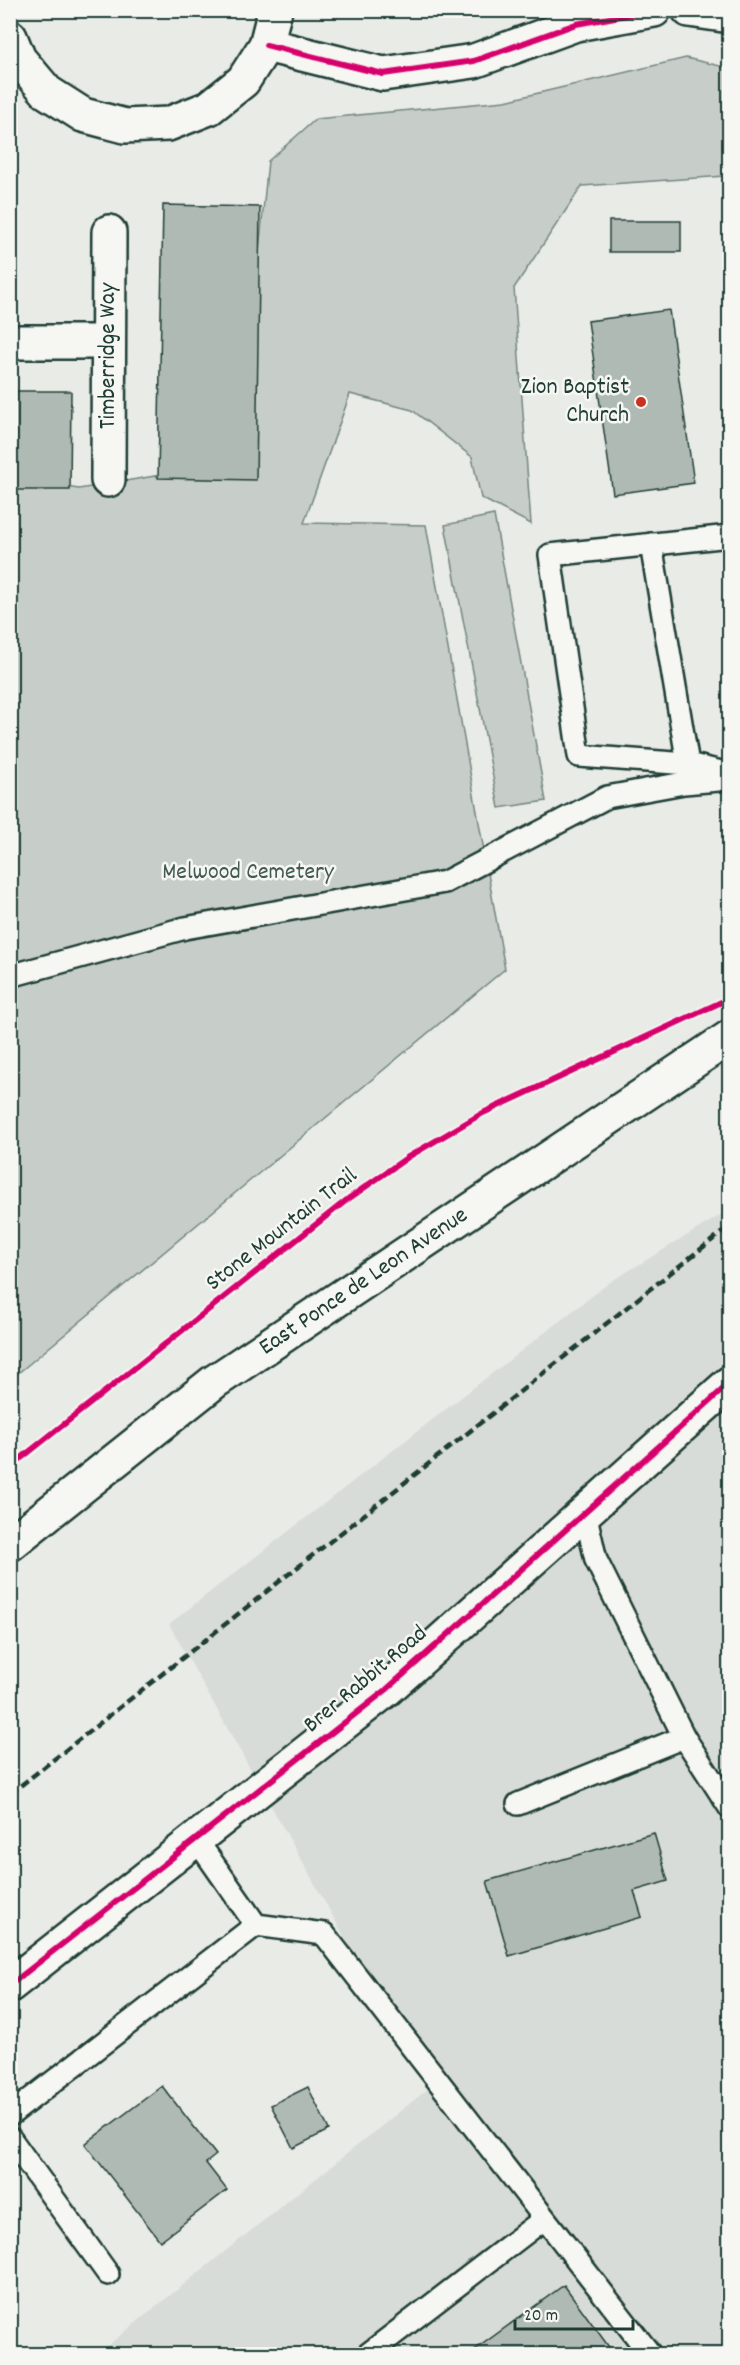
<svg xmlns="http://www.w3.org/2000/svg" width="740" height="2365" viewBox="0 0 740 2365" font-family="Dekko,sans-serif">
	<rect width="100%" height="100%" fill="#e9ebe7"/>
	<filter id="ink" filterUnits="userSpaceOnUse"><feTurbulence type="fractalNoise" baseFrequency=".0167" numOctaves="2"/><feDisplacementMap in="SourceGraphic" scale="12" xChannelSelector="R" yChannelSelector="G"/><feConvolveMatrix kernelMatrix="1 2 1 2 8 2 1 2 1" color-interpolation-filters="sRGB"/></filter>
	<g filter="url(#ink)">
		<polygon fill="#d8dcd8" points="729,1210 729,2354 97,2354 429,2088 169,1624 610,1282"/>
		<g fill="#c7cec9" stroke="#73867e" stroke-width="1.5">
			<polygon points="686,58 729,68 729,178 725,176 582,186 514,288 531,524 481,498 472,457 412,410 350,394 304,523 426,525 505,969 11,1379 10,479 79,489 207,467 247,372 268,161 316,119 505,101"/>
			<polygon points="494,515 546,801 499,808 445,525"/>
		</g>
		<g fill="#b0bab5" stroke="#1f3d34" stroke-width="1.5">
			<polygon points="163,205 260,207 256,480 158,478"/>
			<rect x="609" y="221" width="72" height="31"/>
			<polygon points="669,310 694,483 613,494 588,321"/>
			<polygon points="10,391 71,391 70,490 10,490"/>
			<polygon points="654,1833 668,1881 634,1891 642,1917 509,1956 487,1881"/>
			<polygon points="162,2086 216,2155 206,2163 227,2190 160,2241 85,2144"/>
			<polygon points="308,2087 329,2130 293,2148 271,2105"/>
			<polygon points="564,2285 614,2354 469,2354"/>
		</g>
		<g fill="none" stroke-linecap="round" stroke-linejoin="round">
			<defs>
				<g id="service">
					<polyline points="651,544 688,764"/>
					<polyline points="725,773 688,764 579,756 550,555 730,536"/>
					<polyline points="10,976 185,928 445,882 607,797 684,783 730,779"/>
					<polyline points="684,1737 730,1808"/>
					<polyline points="518,1804 684,1737 596,1560 585,1512"/>
					<polyline points="196,1839 256,1925 324,1934 650,2354"/>
					<polyline points="10,2115 256,1925"/>
					<polyline points="10,2138 108,2274"/>
					<polyline points="368,2354 544,2219"/>
				</g>
				<g id="minor">
					<polyline points="689,10 730,16"/>
					<polyline points="10,37 19,59 47,92 83,115 125,126 168,124 209,108 243,81 266,45 275,10"/>
					<polyline points="266,45 383,74 474,61 576,24 654,10"/>
					<polyline points="10,342 108,342"/>
					<polyline points="108,480 109,232"/>
					<polyline points="10,1985 386,1690 730,1383"/>
				</g>
				<polyline id="secondary" points="10,1544 214,1382 730,1037"/>
			</defs>
			<use href="#service" stroke="#1f3d34" stroke-width="26"/>
			<use href="#minor" stroke="#1f3d34" stroke-width="38"/>
			<use href="#secondary" stroke="#1f3d34" stroke-width="38"/>
			<use href="#service" stroke="#f6f6f2" stroke-width="21"/>
			<use href="#minor" stroke="#f6f6f2" stroke-width="33"/>
			<use href="#secondary" stroke="#f6f6f2" stroke-width="33"/>
			<polyline stroke="#1f3d34" stroke-width="4.5" stroke-dasharray="9 4.5" stroke-linecap="butt" points="10,1794 730,1226"/>
			<defs>
				<g id="cycleway">
					<polyline points="266,45 383,74 474,61 576,24 654,10"/>
					<polyline points="10,1467 348,1199 408,1157 483,1113 730,998"/>
					<polyline points="10,1985 386,1690 730,1383"/>
				</g>
			</defs>
			<use href="#cycleway" stroke="#f6f6f2" stroke-width="10"/>
			<use href="#cycleway" stroke="#d6006c" stroke-width="6"/>
		</g>
	</g>
	<circle fill="#c8321e" stroke="#f6f6f2" stroke-width="2" cx="641" cy="402" r="6"/>
	<g text-anchor="middle" dominant-baseline="central" stroke-width="5" stroke-linejoin="round" paint-order="stroke">
		<g font-size="24" fill="#1f3d34" stroke="#f6f6f2">
			<text transform="translate(109 356) rotate(-90)">Timberridge Way</text>
			<text transform="translate(282 1230) rotate(-38)">Stone Mountain Trail</text>
			<text transform="translate(364 1282) rotate(-34)">East Ponce de Leon Avenue</text>
			<text transform="translate(366 1680) rotate(-40)">Brer Rabbit Road</text>
		</g>
		<g font-size="24" fill="#1f3d34" stroke="#f6f6f2" text-anchor="end">
			<text x="629" y="388">Zion Baptist<tspan x="629" dy="28">Church</tspan></text>
		</g>
		<g font-size="24" fill="#415a52" stroke="#f6f6f2">
			<text x="248" y="873">Melwood Cemetery</text>
		</g>
	</g>
	<rect width="740" height="2365" fill="none" stroke="#f6f6f2" stroke-width="36"/>
	<rect x="18" y="18" width="704" height="2329" fill="none" stroke="#1f3d34" stroke-width="2" filter="url(#ink)"/>
	<path d="M515 2320v9h118v-9" fill="none" stroke="#1f3d34" stroke-width="3"/>
	<text x="524" y="2320" font-size="18" fill="#1f3d34" stroke="#f6f6f2" stroke-width="4.5" paint-order="stroke">20 m</text>
</svg>
